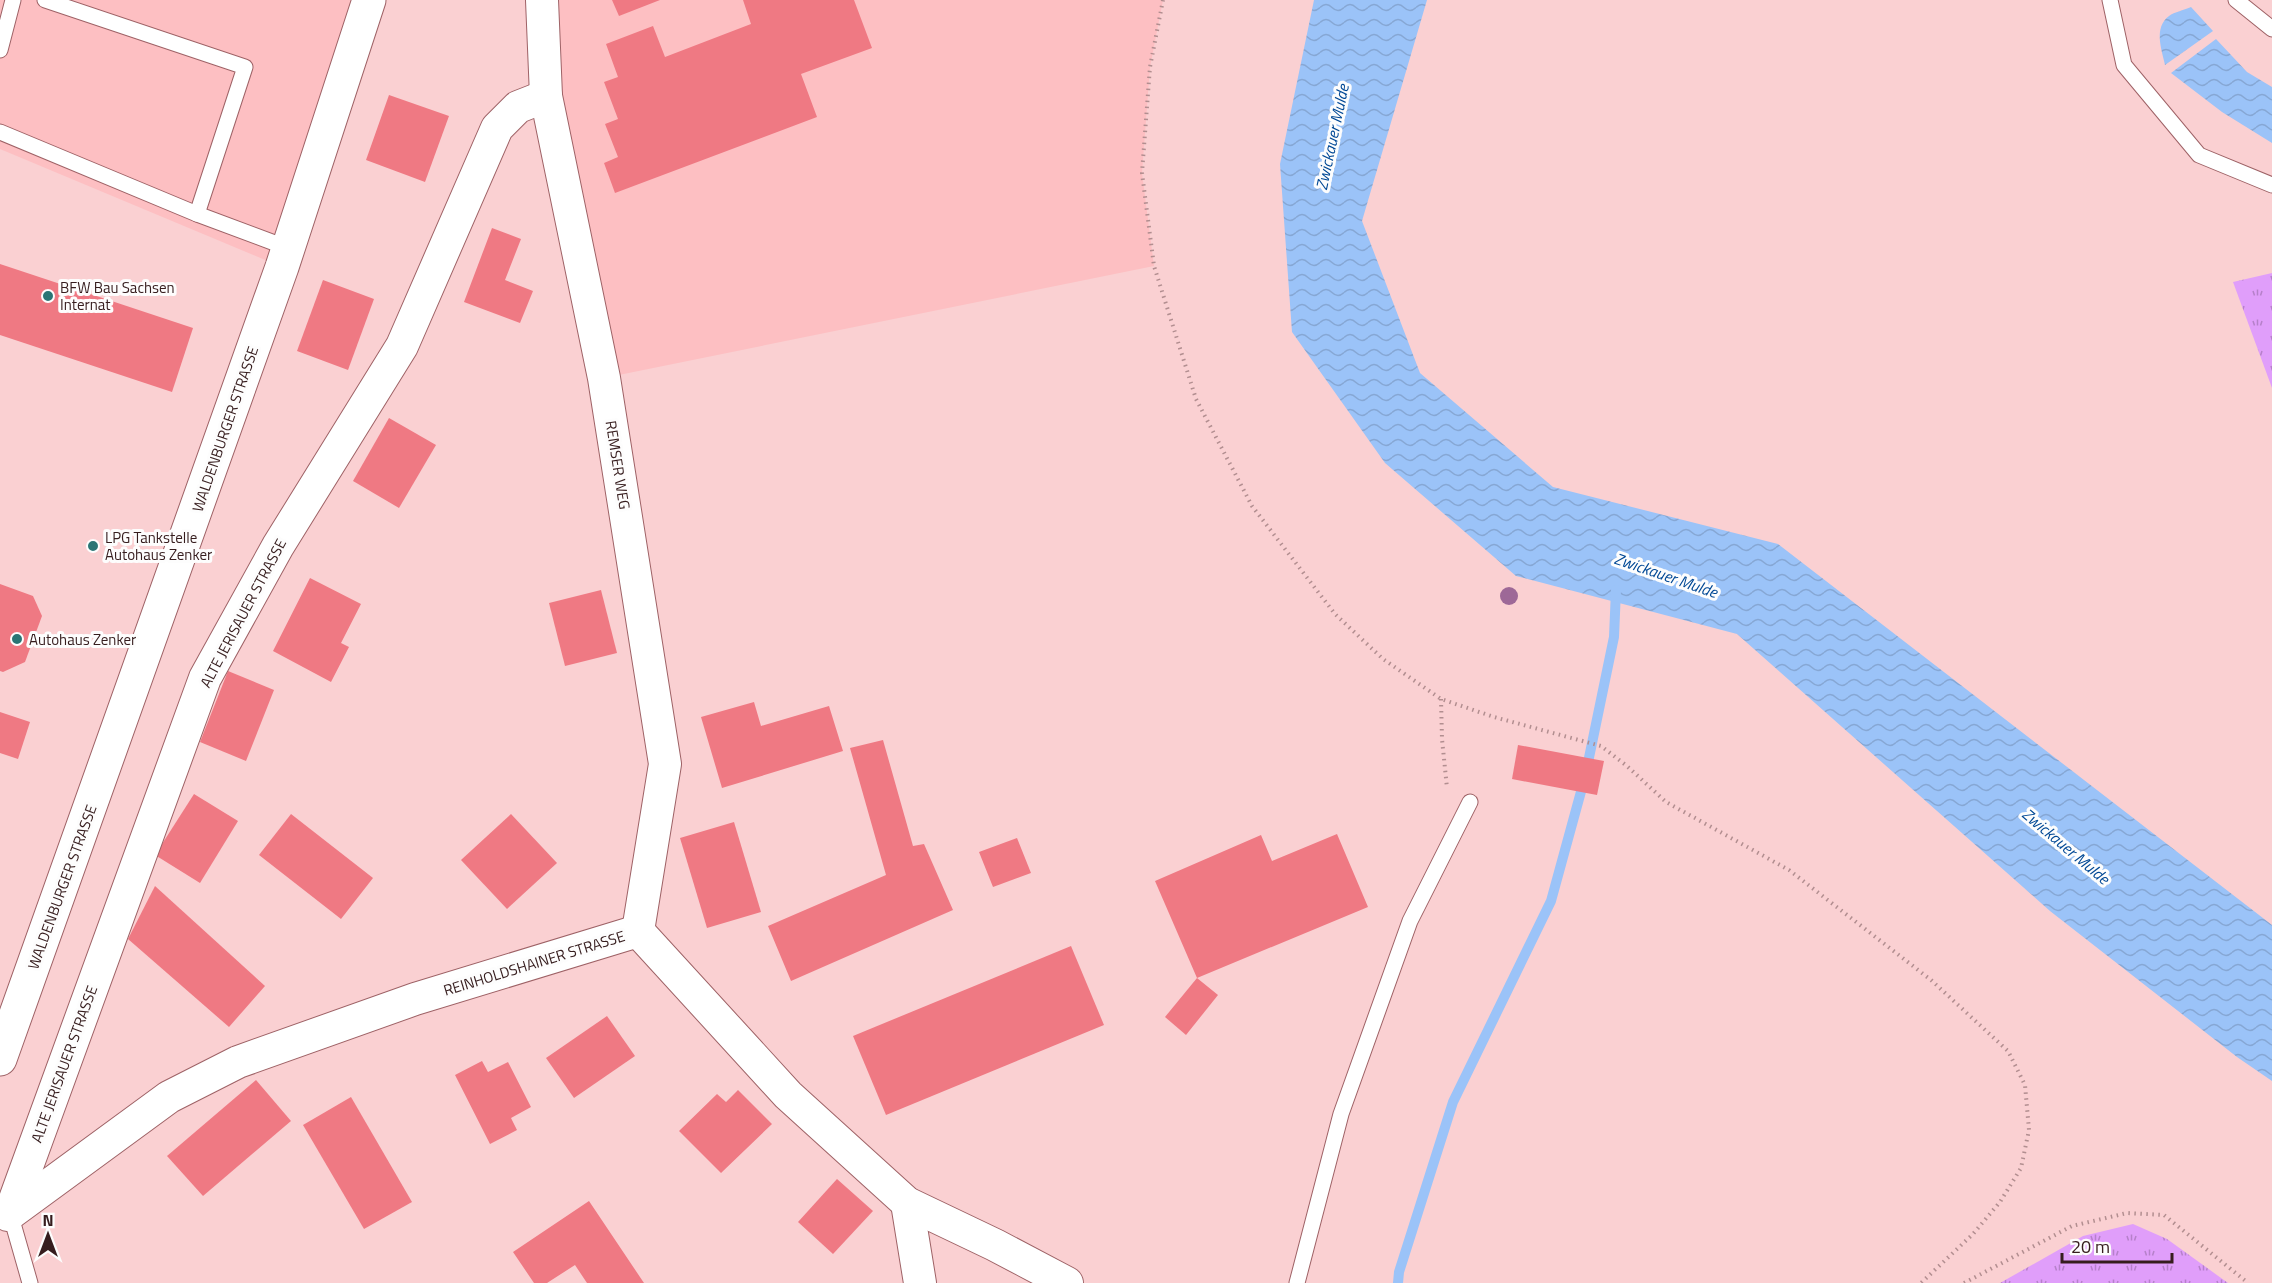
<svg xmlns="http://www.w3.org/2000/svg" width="2272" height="1283" viewBox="0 0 2272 1283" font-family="'Titillium Web',sans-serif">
	<defs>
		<pattern id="grass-tufts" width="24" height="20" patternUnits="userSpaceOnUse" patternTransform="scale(1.5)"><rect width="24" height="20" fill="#e09efa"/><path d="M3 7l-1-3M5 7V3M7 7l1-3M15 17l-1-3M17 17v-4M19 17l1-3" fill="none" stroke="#b680ca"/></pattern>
		<pattern id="water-waves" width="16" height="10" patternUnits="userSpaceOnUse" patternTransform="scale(1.5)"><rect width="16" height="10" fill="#9bc3f8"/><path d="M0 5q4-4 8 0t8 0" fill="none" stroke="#86a7d4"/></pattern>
	</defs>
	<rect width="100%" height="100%" fill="#fad0d2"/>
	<g fill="#fdbfc2">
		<polygon points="0,0 369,0 282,267 0,149"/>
		<polygon points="542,0 1163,0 1150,67 1142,173 1154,266 604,378"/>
	</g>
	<g fill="url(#grass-tufts)">
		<polygon points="2272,273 2272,388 2233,282"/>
		<polygon points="2133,1224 2167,1239 2228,1283 2000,1283 2083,1236"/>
	</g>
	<g fill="url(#water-waves)">
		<polygon points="1314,0 1427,0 1362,221 1420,373 1553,487 1778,544 2272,925 2272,1081 2237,1057 2050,911 1737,634 1516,576 1385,463 1292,332 1280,164"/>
		<path d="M2191,7L2213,31L2165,65C2162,50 2153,28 2169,16C2174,12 2185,10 2191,7Z"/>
		<polygon points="2216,39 2247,72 2272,87 2272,143 2222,112 2171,73"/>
	</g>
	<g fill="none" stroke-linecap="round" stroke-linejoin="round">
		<polyline stroke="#9bc3f8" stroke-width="10" points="1398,1283 1399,1272 1453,1102 1551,901 1585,777 1614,637 1616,590"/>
	</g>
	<g fill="#ef7983">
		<polygon points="612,0 660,0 619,16"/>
		<polygon points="743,0 854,0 872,48 801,74 817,117 615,193 604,163 618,157 605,124 618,119 604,82 618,77 606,44 653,26 665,57 751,24"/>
		<polygon points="389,95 449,116 425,182 366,160"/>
		<polygon points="492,228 521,239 505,280 533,291 520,323 464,302"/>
		<polygon points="0,264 193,328 172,392 0,335"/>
		<polygon points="323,280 374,299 348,370 297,351"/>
		<polygon points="389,418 436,445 399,508 353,481"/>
		<polygon points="310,578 361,604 341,643 349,647 331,682 273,651"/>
		<polygon points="0,584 33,596 42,616 25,662 3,672 0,671"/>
		<polygon points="601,590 617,653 565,666 549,603"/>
		<polygon points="228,671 274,690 246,761 200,742"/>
		<polygon points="754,702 761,726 829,706 843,751 722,788 701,717"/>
		<polygon points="0,712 30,722 18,759 0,753"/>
		<polygon points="883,740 913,846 924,844 953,910 791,981 768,926 886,875 850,748"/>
		<polygon points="1518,745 1604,761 1597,795 1512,779"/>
		<polygon points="194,794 238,821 200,883 155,855"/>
		<polygon points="291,814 373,878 341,919 259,855"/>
		<polygon points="511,814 557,863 507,909 461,860"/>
		<polygon points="734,822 761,912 707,928 680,838"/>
		<polygon points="1337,834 1368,907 1197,978 1155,881 1261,835 1272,861"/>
		<polygon points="1017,838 1031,873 993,887 979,852"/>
		<polygon points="155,886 265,986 229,1027 128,939"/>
		<polygon points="1071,946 1104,1025 886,1115 853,1036"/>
		<polygon points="1197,978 1218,995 1186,1035 1165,1017"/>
		<polygon points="607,1016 635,1056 574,1098 546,1058"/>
		<polygon points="482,1061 488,1072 508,1062 531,1107 511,1118 517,1130 490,1144 455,1075"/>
		<polygon points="256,1080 291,1121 203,1196 167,1156"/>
		<polygon points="738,1090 772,1124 721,1173 679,1131 717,1094 726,1102"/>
		<polygon points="351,1097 412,1202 364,1229 303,1125"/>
		<polygon points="837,1179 873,1211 833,1254 798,1222"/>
		<polygon points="589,1201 644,1283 587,1283 575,1265 547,1283 534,1283 513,1252"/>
	</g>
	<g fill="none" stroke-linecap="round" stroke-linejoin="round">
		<defs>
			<g id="service">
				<polyline points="45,0 245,67 197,214"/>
				<polyline points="2110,0 2124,65 2199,155 2272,185"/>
				<polyline points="2236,0 2272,29"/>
				<polyline points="0,50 13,0"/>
				<polyline points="0,132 197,214 288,248"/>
				<polyline points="10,1213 30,1283"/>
				<polyline points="1297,1283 1341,1114 1410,921 1470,802"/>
			</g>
			<g id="minor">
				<polyline points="542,0 546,96 604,378 665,764 638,931"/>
				<polyline points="638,931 788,1095 907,1203 995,1245 1067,1283"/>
				<polyline points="907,1203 920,1283"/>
				<polyline points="10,1213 205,678 278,546 402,346 497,128 518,107 546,96"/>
				<polyline points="8,1215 169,1097 238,1062 415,999 638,931"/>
			</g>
			<polyline id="tertiary" points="0,1059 282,267 369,0"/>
		</defs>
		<use href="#service" stroke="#9e6266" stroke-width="17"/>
		<use href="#minor" stroke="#9e6266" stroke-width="34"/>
		<use href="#tertiary" stroke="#9e6266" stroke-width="35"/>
		<g stroke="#b28e90" stroke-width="4" stroke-dasharray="1.5 4.5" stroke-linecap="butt">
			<polyline points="1163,0 1150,67 1142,173 1154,266 1196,399 1252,506 1335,614 1383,659 1441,699 1494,717 1601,746 1627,766 1666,802 1789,870 1931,980 2008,1051 2025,1085 2029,1130 2021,1168 2000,1202 1973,1234 1921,1283"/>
			<polyline points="1441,699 1442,739 1447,788"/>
			<polyline points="1964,1283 2072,1226 2127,1213 2164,1215 2248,1283"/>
		</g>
		<use href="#service" stroke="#fff" stroke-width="15"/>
		<use href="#minor" stroke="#fff" stroke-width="32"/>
		<use href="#tertiary" stroke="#fff" stroke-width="33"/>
	</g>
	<circle fill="#9d6897" cx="1509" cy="596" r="9"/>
	<g fill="#2a7575" stroke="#fdfdfd" stroke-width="2">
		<circle cx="48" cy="296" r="6"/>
		<circle cx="93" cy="546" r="6"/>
		<circle cx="17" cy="639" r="6"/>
	</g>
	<g text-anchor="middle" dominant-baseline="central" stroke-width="6" stroke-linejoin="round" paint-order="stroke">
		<g font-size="15" fill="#361d1e" stroke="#fdfdfd" text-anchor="start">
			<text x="60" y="287">BFW Bau Sachsen<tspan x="60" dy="17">Internat</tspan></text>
			<text x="105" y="537">LPG Tankstelle<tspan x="105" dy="17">Autohaus Zenker</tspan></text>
			<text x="29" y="639">Autohaus Zenker</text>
		</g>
		<g font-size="15" fill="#361d1e" stroke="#fdfdfd">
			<text transform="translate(225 429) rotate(-71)">WALDENBURGER STRASSE</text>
			<text transform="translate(618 465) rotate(81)">REMSER WEG</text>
			<text transform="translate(243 613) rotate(-62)">ALTE JERISAUER STRASSE</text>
			<text transform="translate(62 887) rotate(-70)">WALDENBURGER STRASSE</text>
			<text transform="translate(534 963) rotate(-17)">REINHOLDSHAINER STRASSE</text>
			<text transform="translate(64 1064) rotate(-70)">ALTE JERISAUER STRASSE</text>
		</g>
		<g font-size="16" font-style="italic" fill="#004895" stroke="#fdfdfd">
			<text transform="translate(1332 137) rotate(-78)">Zwickauer Mulde</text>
			<text transform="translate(1666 575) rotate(19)">Zwickauer Mulde</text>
			<text transform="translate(2066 846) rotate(40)">Zwickauer Mulde</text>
		</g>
	</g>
	<g transform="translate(48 1235)" stroke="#fdfdfd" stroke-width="4.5" paint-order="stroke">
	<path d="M0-4.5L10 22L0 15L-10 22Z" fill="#361d1e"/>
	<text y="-9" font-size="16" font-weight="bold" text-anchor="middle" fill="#361d1e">N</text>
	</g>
	<path d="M2062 1253v9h110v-9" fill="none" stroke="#361d1e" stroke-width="3"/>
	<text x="2071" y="1253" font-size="18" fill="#361d1e" stroke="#fdfdfd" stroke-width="4.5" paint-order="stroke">20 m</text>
</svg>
